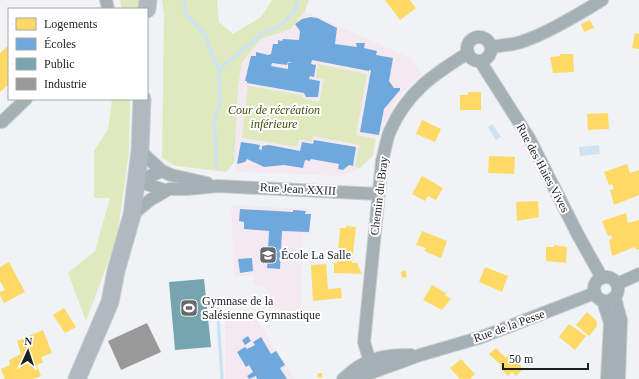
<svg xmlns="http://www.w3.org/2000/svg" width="639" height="379" viewBox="0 0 639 379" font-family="Georgia,serif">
	<rect width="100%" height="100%" fill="#f0f3f6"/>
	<g fill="#f4e9f1">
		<polygon points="305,11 410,58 422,75 403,92 392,107 383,129 376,139 373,155 366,164 357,170 343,176 237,172 234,163 238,88 242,62 261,39 291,29"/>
		<polygon points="231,205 312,209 311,235 303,234 301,313 259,305 267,288 254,284 254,276 234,276"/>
		<polygon points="225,317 256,319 295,379 225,379"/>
	</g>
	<g fill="#deeabd">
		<polygon points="120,0 139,0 140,9 122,9"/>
		<polygon points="162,0 217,0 219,22 233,34 261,17 272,0 309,0 305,11 291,29 261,39 242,62 238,88 234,163 226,172 176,166 162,158 164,15"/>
		<polygon points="318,64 367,74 356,135 376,139 373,155 360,168 355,167 359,145 313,136 315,127 312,142 299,139 297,147 242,138 248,86 303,95 302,98 319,102 324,79 316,78"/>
		<polygon points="112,99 130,99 129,152 117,238 86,321 68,273 95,251 110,198 94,198 94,151 108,129"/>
	</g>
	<g fill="#cde2f3">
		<polygon points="492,124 501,137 496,140 488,127"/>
		<polygon points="599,145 600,154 580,156 579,147"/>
	</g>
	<g fill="#ffd966">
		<polygon points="385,0 410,0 416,8 400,20"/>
		<polygon points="590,20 594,28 584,32 581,24"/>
		<polygon points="635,33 639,34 639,49 632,48"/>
		<polygon points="9,45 9,84 0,92 0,53"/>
		<polygon points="560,54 573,54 574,72 553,73 550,57 560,56"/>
		<polygon points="468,92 481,92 481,110 460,110 460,95 468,95"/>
		<polygon points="608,113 609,129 588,130 587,114"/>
		<polygon points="422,120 441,129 435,142 416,134"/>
		<polygon points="489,156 515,157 514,174 488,173"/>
		<polygon points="627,164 630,173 639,170 639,195 614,205 610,190 614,189 612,184 609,185 604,172"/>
		<polygon points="422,176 443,188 436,200 428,196 425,201 412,194"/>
		<polygon points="538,201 539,217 517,221 516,202"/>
		<polygon points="626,213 628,223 639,220 639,249 636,250 635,247 612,256 609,240 612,239 611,235 608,236 602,221"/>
		<polygon points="346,226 356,227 352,263 357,263 362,274 334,273 334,263 337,263 340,228 346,228"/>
		<polygon points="422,231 447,241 441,258 424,251 426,248 416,245"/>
		<polygon points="554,245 567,247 566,263 546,261 546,247 554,247"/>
		<polygon points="9,262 25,292 4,303 0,295 0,292 5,290 0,281 0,267"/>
		<polygon points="326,264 328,289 341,288 342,298 313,301 311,265"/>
		<polygon points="485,267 508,276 502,292 479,282"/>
		<polygon points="405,270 407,277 402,278 401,272"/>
		<polygon points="432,285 446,293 445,295 451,299 442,310 423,300"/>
		<polygon points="64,308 76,327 65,333 53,315"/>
		<polygon points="587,312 596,320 597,326 589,336 576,325"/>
		<polygon points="569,324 586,336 575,350 559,337"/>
		<polygon points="43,330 52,353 41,357 43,363 38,364 37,366 41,376 33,379 5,379 1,369 10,365 9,360 21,354 17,341"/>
		<polygon points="496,348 506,358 509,354 521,366 522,370 516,376 512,372 508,376 500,368 502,366 489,354"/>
		<polygon points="461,359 475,374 470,379 460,379 450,368"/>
		<polygon points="318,373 322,373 322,378 317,377"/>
	</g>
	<g fill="#6fa8dc" fill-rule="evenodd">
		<path d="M311,17L317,18L337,28L335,44L357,47L356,43H365L364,48L377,51L376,55L393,58L389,81L394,88H400V90L384,109L379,135L360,132L371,70H369V71L312,60L311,64L316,65L314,77L310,76L309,79L320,81L318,97H306L304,93L247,83V81H245L251,56H256V52L268,55L271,54L273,44H278V40L282,41L283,39L299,40L300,31L295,24L302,19ZM288,62L292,63H288V69L271,66L272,63L287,65Z"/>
		<polygon points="314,140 356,147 353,166 349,165 343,170 338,169 339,164 311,159 310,161 305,160 303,168 284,165 264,167 247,159 245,162 237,164 241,142 260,145 259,149 262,150 262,146 269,145 300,151 302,142 313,144"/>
		<polygon points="240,209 293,212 293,210 306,211 305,214 311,214 309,232 282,231 280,269 267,268 269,231 244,229 244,222 239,221"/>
		<polygon points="252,258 253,271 240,273 238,259"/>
		<polygon points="248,336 251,341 245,345 242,340"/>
		<polygon points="261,337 271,354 276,351 285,365 280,368 287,379 257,379 256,376 249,379 247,376 253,372 249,365 246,367 237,352 245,347 247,349 255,345 253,342"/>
	</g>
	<polygon fill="#76a5af" points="204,279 211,347 175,350 169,282"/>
	<polygon fill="#999" points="147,323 161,352 121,370 108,341"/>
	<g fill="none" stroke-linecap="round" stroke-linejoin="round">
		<g stroke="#cde2f3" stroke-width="3.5">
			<polyline points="185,0 185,13 206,36 211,53 219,69 220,104 214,120 217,167"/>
			<polyline points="219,69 263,33 281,25 294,12 298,0"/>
			<polyline points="217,298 222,379"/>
		</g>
		<defs>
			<g id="minor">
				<polyline points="106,0 108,9"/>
				<circle cx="479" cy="49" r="12"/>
				<path d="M491,47C499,46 506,45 513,44C538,39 579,14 602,0"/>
				<polyline points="480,61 529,138 578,235 602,278"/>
				<polyline points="0,121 2,122 26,99"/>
				<polyline points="140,151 162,171 171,175 207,183"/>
				<polyline points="138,181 164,190"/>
				<polyline points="138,181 162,171"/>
				<polyline points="132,215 150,200 169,189 187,189 218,186 378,194"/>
				<circle cx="606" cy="289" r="12"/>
				<polyline points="617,284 639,274"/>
				<polyline points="615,298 621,320 619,379"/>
				<polyline points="603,301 610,323 607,379"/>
				<path d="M373,372L364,342L382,161C385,151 386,140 390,131C407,92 434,74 468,53"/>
				<path d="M343,379C365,358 382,355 411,355"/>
				<polyline points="354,379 420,355 482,337 595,293"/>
			</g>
			<g id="secondary">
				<polyline points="147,9 148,0"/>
				<polyline points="77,379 110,302 116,271 132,215 140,151 142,99"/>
			</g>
		</defs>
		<use href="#minor" stroke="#cbcdcf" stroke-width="14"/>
		<use href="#secondary" stroke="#cbcdcf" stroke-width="19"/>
		<use href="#minor" stroke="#a5b0b5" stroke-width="12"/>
		<use href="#secondary" stroke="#afb9bf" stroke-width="17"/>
	</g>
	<defs>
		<symbol id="school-square" viewBox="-11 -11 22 22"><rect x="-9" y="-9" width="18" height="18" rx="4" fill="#67696c" stroke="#fff"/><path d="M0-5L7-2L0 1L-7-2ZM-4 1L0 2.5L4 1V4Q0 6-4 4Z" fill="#fff"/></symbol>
		<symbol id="stadium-square" viewBox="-11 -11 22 22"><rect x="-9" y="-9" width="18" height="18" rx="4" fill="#67696c" stroke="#fff"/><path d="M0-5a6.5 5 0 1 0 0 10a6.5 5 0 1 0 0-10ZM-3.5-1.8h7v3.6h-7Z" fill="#fff"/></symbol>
	</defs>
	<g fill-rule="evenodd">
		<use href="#school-square" x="258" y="245" width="20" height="20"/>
		<use href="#stadium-square" x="179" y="298" width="20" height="20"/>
	</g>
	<g text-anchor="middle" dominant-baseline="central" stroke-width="4" stroke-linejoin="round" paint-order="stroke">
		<g font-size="12" font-style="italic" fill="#3e4907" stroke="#fff">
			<text x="274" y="110">Cour de récréation<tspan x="274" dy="14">inférieure</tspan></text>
		</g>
		<g font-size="12" fill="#1d1f21" stroke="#fff">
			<text transform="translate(543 168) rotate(62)">Rue des Haies Vives</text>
			<text transform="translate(298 189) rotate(3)">Rue Jean XXIII</text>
			<text transform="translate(379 196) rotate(-83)">Chemin du Bray</text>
			<text transform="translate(509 326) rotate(-20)">Rue de la Pesse</text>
		</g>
		<g font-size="12" fill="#1d1f21" stroke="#fff" text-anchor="start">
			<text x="281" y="255">École La Salle</text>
			<text x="202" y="301">Gymnase de la<tspan x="202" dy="14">Salésienne Gymnastique</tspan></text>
		</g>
	</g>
	<rect x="8" y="8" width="140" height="92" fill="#ffffff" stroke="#a5a5a6"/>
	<rect x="16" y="18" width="20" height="12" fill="#ffd966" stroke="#a5a5a6"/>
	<text x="44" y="28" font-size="12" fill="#1d1f21">Logements</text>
	<rect x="16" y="38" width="20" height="12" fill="#6fa8dc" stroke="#a5a5a6"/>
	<text x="44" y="48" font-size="12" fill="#1d1f21">Écoles</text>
	<rect x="16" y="58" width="20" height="12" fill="#76a5af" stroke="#a5a5a6"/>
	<text x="44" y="68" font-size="12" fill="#1d1f21">Public</text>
	<rect x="16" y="78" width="20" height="12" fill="#999999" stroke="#a5a5a6"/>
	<text x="44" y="88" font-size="12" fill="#1d1f21">Industrie</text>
	<g transform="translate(28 351) rotate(3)" stroke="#ffffff" stroke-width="3" paint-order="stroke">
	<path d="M0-3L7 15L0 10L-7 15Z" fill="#1d1f21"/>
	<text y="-6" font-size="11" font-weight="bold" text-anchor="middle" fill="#1d1f21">N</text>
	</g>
	<path d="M503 363v6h85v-6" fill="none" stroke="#1d1f21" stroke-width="2"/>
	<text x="509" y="363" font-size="12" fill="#1d1f21" stroke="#ffffff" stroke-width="3" paint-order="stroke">50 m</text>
</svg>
